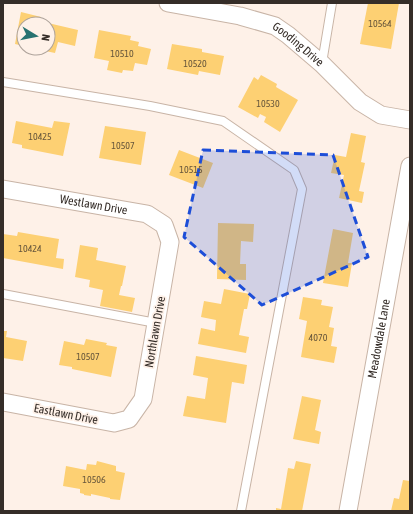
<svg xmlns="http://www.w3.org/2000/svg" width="413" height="514" viewBox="0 0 413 514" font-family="'Asap Condensed',sans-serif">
	<rect width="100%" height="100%" fill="#fef1e8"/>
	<g fill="#fdd073">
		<polygon points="368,3 399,3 391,49 360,44"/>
		<polygon points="21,12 41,17 40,22 47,23 24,24 24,46 15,44"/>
		<polygon points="48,23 78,30 75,46 58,42 55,53 36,49 48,48"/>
		<polygon points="99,30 131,36 130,40 139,42 138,46 151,49 147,65 135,63 133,71 123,70 122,73 107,70 109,61 94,58"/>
		<polygon points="172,44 202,49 202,52 224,56 220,75 199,71 198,75 167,69"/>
		<polygon points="261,75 277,84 276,87 298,100 280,132 264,122 266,117 260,114 258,118 238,107 254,77 258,80"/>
		<polygon points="16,121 52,128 54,121 70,123 63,156 22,148 22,145 12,143"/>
		<polygon points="105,126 146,132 141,165 99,158"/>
		<polygon points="351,133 366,136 361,162 365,163 359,191 364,192 362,203 339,198 344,175 331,173 335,155 346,157"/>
		<polygon points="179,150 213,163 203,188 169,175"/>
		<polygon points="218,223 254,224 253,242 241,241 240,264 246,264 246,280 217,279"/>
		<polygon points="333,229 353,233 348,263 352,263 348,287 323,283"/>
		<polygon points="18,232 59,239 56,258 64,259 63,269 3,258 3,234 17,236"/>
		<polygon points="80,245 98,248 96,260 126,266 122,286 121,286 119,295 135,298 132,312 100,306 103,290 89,287 90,280 75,277"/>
		<polygon points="224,289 250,294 247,309 244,309 239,335 249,337 246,353 198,344 201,328 215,331 216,320 201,317 204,301 221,304"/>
		<polygon points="303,297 322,300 321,305 333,307 329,327 334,328 331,346 337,347 334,363 301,357 307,321 299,319"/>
		<polygon points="3,331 7,331 6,337 27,341 23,361 3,358"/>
		<polygon points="86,339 107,343 106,345 117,347 111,377 72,369 72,367 59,365 64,341 84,345"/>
		<polygon points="196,356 247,365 244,384 232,382 226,423 183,416 187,396 205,399 208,378 193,375"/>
		<polygon points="302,396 321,400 315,430 321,432 319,444 293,439"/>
		<polygon points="97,461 116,466 116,471 125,473 120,500 110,499 110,498 91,494 91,496 84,495 84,494 80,493 80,489 63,486 66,466 86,470 87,464 96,465"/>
		<polygon points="296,461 311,464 302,511 276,511 276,508 281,509 288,468 294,469"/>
		<polygon points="403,480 410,481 410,511 391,511 394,498 399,499"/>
	</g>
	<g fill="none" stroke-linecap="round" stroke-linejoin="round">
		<defs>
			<g id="lane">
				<polyline points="322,63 332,3"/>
				<polyline points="3,82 150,106 223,121 294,170 302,189 241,511"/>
				<polyline points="3,294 156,323"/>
			</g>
			<g id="street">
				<path id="s1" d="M168,3L240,16L275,26L288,35L322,64L360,102L381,115L410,120"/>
				<path id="s2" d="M3,189L147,214L164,225L170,242L143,399L129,419L114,423L3,402"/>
				<path id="s3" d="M348,511L410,166"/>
			</g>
		</defs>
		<use href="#lane" stroke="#c8b4a6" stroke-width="10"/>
		<use href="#street" stroke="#c8b4a6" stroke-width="19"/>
		<use href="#lane" stroke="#fff" stroke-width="8"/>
		<use href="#street" stroke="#fff" stroke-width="17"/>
	</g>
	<path fill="#1d4ed8" fill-opacity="0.2" stroke="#1d4ed8" stroke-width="3" stroke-dasharray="8 5" stroke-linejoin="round" d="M203,150L333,155L368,257L262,305L184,237Z"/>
	<g text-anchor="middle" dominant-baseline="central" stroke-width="3.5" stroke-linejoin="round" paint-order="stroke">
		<g font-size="10" fill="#67563b">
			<text x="380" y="23">10564</text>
			<text x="122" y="53">10510</text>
			<text x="195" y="63">10520</text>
			<text x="268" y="103">10530</text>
			<text x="40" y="136">10425</text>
			<text x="123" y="145">10507</text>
			<text x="191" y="169">10515</text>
			<text x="30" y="248">10424</text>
			<text x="318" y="337">4070</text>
			<text x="88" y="356">10507</text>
			<text x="94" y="479">10506</text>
		</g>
		<g font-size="12" fill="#352d28" stroke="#fef1e8">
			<text stroke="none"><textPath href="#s1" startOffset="139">Gooding Drive</textPath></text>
			<text stroke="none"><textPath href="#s2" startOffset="92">Westlawn Drive</textPath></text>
			<text transform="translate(155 332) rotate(-80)">Northlawn Drive</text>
			<text stroke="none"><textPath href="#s3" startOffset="175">Meadowdale Lane</textPath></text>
			<text transform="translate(66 414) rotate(11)">Eastlawn Drive</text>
		</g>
	</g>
	<rect width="413" height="514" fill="none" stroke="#352d28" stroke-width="8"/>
	<g transform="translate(36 36) rotate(100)"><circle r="19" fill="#fef1e8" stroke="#aea39b"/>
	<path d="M0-3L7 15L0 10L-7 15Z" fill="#287270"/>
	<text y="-6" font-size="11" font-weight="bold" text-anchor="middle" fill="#352d28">N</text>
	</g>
</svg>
